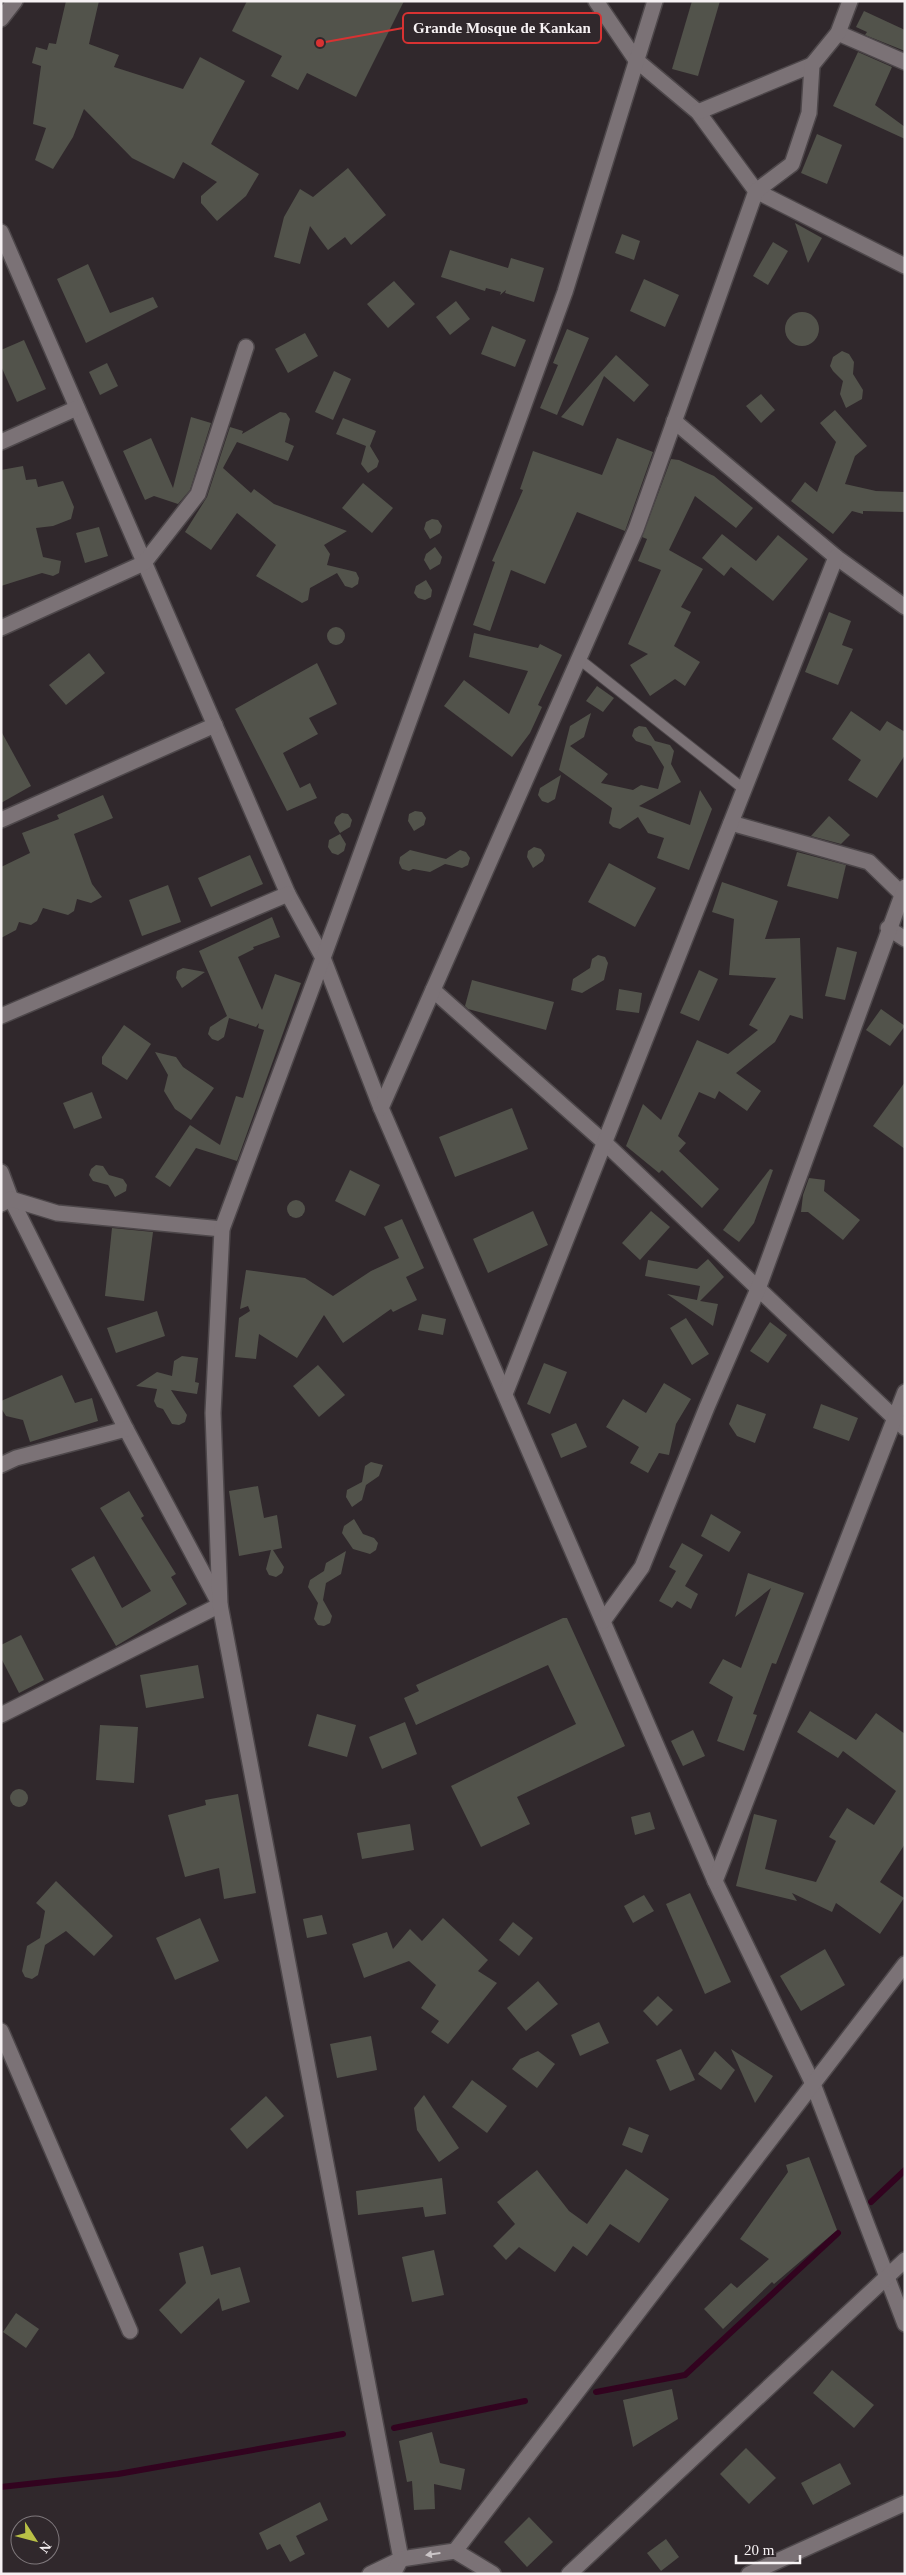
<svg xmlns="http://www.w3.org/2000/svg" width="906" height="2575" viewBox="0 0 906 2575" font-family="'Times New Roman',serif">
	<rect width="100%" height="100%" fill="#30282c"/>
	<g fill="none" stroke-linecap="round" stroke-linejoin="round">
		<g stroke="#32031f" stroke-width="6">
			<polyline points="871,2202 905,2170"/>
			<polyline points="596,2392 685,2375 838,2233"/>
			<polyline points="394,2428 525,2401"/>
			<polyline points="1,2487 118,2474 343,2434"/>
		</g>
	</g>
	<g fill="#52534b">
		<polygon points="66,1 99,1 89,44 119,55 114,67 183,89 200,57 245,81 211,144 259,174 246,196 217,221 201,203 201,196 217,182 183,162 174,179 132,158 84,109 73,137 53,169 35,160 46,128 33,124 41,66 32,63 36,47 47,50 49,43 56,44"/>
		<polygon points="247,1 404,1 356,97 307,73 298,90 271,76 282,56 232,31"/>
		<polygon points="692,1 720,1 698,76 672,69"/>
		<polygon points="864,11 905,30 905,51 865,35 867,32 856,27"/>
		<polygon points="858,52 892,67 875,105 905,127 905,139 833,106"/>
		<polygon points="817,134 842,145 827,184 801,173"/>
		<polygon points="348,168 386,215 351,245 345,237 328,250 310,226 300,264 274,257 284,217 300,189 313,197"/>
		<polygon points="795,223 822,238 808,263"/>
		<polygon points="622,234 640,241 634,260 615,253"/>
		<polygon points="773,242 788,251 768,285 753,276"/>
		<polygon points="450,250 508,268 511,258 544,268 534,302 505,293 506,290 500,295 501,292 486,288 485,291 441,277"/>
		<polygon points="88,264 110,313 153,297 158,307 86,343 57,279"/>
		<polygon points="644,279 679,295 665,327 630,311"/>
		<polygon points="394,281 415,304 388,328 367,304"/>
		<polygon points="456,301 470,319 450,335 436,317"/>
		<circle cx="802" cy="329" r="17"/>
		<polygon points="492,326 526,340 515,367 481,354"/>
		<polygon points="567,329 589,338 557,415 540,408 558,365 553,363"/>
		<polygon points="305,333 318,356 288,373 275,349"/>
		<polygon points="24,340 46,389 17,402 1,366 1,350"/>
		<polygon points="842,351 849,354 854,362 853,374 863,390 862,399 846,408 840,394 843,381 833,371 830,366 833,357"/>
		<polygon points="616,355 649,385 634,402 604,376 583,426 561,417"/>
		<polygon points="107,363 118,386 100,395 89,372"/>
		<polygon points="334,371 351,379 333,420 315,412"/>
		<polygon points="761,394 775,410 761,423 746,406"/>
		<polygon points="835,410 867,446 855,456 845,484 876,491 905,492 905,512 863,511 863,514 852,511 833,534 791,501 805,482 817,492 836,442 820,423"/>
		<polygon points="280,412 286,413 290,419 285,442 294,446 288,461 237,442 223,468 251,493 254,489 274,504 347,531 324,545 330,554 327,565 356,572 359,578 358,584 352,588 345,586 337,573 310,588 308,600 302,603 256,576 276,545 237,513 211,550 185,532 207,497 230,427 243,431 242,434"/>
		<polygon points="191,417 211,423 190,490 178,504 154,496 145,500 123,451 151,438 173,488"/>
		<polygon points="343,418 376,431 370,446 379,461 377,467 368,473 361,464 366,446 336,434"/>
		<polygon points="617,438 653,452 625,531 577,512 545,584 511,570 490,631 473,625 495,562 492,561 523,490 520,489 533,451 602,475"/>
		<polygon points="671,459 679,460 714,476 753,508 736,528 695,496 669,550 703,569 681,607 691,612 674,646 700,662 685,686 675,679 650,696 630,665 648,654 628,644 661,570 638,561 647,539 642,537"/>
		<polygon points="23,466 26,480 36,479 38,487 63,481 74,507 71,519 53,526 36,528 43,557 61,561 59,573 53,576 42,573 1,586 1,470"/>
		<polygon points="363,483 393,508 372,533 342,508"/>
		<polygon points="432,519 438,520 442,526 440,533 430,539 424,529 426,522"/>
		<polygon points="99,527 108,556 85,563 76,533"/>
		<polygon points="722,534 756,561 778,535 808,559 773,601 731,567 724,576 702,558"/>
		<polygon points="435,547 442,557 440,564 430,570 424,560 426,554"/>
		<polygon points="426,580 432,590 431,597 425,600 418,598 414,593 416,586"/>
		<polygon points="829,612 851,621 842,645 853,649 838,685 805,672"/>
		<circle cx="336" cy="636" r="9"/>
		<polygon points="474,633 538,648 540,644 562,655 538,705 542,707 530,733 512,757 444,706 464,680 509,714 528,671 469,657"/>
		<polygon points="89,653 105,673 66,705 49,685"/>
		<polygon points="317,663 337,704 309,718 318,734 283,753 300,788 310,783 317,798 287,811 235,709"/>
		<polygon points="597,686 614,698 603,712 586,701"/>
		<polygon points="851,711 880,731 887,721 905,732 905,755 877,798 848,780 861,760 832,739"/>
		<polygon points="591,713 584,737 570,746 608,774 601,783 633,790 641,785 658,789 664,767 651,746 636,741 632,736 634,729 639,726 646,727 655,741 670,745 674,751 671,764 681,782 639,806 690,825 700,790 712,809 689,870 657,858 664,838 648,833 638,817 620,829 613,827 609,823 612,808 559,770 570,726"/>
		<polygon points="1,731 31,786 1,803"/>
		<polygon points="561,775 555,799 548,803 542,801 538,795 540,788"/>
		<polygon points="103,795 113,818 74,834 92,884 102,897 91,903 77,899 74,911 68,915 43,908 37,921 31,925 19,922 16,930 1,938 1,867 30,853 22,833 59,819 57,815"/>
		<polygon points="415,811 422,812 426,818 424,825 414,831 408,821 409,814"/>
		<polygon points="342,813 348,814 352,820 350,827 340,833 334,823 336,817"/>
		<polygon points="829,816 850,835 841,844 811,836"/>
		<polygon points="340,834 346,844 344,851 338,855 332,853 328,847 329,840"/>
		<polygon points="534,847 541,849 545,855 543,861 533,868 527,857 528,851"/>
		<polygon points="410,850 446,859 460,850 466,852 470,858 468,865 462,868 445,864 430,872 413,869 409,871 402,869 399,863 400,857"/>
		<polygon points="797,852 846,865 838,899 787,886"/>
		<polygon points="250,855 263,884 211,907 198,878"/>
		<polygon points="609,863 656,888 635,927 588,902"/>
		<polygon points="722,882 778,901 765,939 800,938 803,1019 790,1015 775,1042 736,1073 761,1091 747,1111 719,1091 715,1099 699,1092 678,1136 686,1143 679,1151 719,1189 702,1208 662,1170 659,1173 626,1146 643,1104 661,1120 697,1040 728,1054 758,1030 749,1025 776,978 729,975 734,919 712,912"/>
		<polygon points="168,885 181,922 142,936 129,900"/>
		<polygon points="272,917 280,937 253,947 254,949 238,957 262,1010 275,974 301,983 237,1161 196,1148 170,1187 155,1177 190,1125 220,1145 236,1096 243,1098 264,1030 258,1028 259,1023 256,1027 229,1018 224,1037 218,1041 212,1039 208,1034 210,1027 227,1016 199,951"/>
		<polygon points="837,947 857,952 845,1000 825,996"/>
		<polygon points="598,955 605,957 608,963 604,980 582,993 571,990 573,979 590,968 592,959"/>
		<polygon points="183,968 205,972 182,988 176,978 177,971"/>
		<polygon points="699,970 718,979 699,1021 680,1013"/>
		<polygon points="472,980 554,1002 546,1030 468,1009 465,1006"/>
		<polygon points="619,989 642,993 639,1013 616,1010"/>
		<polygon points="881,1009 905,1026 890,1046 866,1030"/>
		<polygon points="124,1025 151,1044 127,1080 102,1064 102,1057"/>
		<polygon points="155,1052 176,1057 183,1067 214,1088 191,1120 175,1109 164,1091 168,1075"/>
		<polygon points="905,1082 905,1149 873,1126"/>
		<polygon points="92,1092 102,1118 74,1129 63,1103"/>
		<polygon points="512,1108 528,1149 455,1177 439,1137"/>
		<polygon points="96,1165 103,1166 109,1175 123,1179 127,1185 126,1191 115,1197 108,1185 93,1181 89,1175 91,1169"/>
		<polygon points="770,1169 773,1170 754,1223 739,1242 723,1230"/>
		<polygon points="350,1170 380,1185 365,1216 335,1201"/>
		<polygon points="809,1178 825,1180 824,1191 860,1220 843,1240 808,1212 801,1212 803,1195"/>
		<circle cx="296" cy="1209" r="9"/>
		<polygon points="533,1211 548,1245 488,1273 473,1239"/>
		<polygon points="651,1211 670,1227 640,1260 622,1243"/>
		<polygon points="402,1219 424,1268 406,1277 417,1300 393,1312 391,1309 343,1343 324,1315 297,1358 259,1334 256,1359 235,1357 239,1318 250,1311 248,1306 240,1309 246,1270 305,1278 333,1296 371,1271 399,1258 384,1227"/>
		<polygon points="112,1228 153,1232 144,1301 105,1296"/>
		<polygon points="708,1259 724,1277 700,1301 718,1304 713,1326 667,1294 697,1300 700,1286 645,1276 648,1260 697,1269"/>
		<polygon points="157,1311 165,1336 116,1353 107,1328"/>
		<polygon points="422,1314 446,1319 443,1335 418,1330"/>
		<polygon points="686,1318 709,1354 692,1365 670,1328"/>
		<polygon points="770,1322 787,1335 768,1363 750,1351"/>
		<polygon points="182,1356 198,1358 195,1382 199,1383 197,1394 171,1390 187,1415 185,1422 179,1425 172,1424 163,1409 157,1407 154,1401 157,1389 136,1386 157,1372 172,1376 174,1361"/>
		<polygon points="544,1363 567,1372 550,1414 527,1404"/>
		<polygon points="318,1365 345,1395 319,1417 293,1386"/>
		<polygon points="62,1375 75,1403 92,1398 98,1421 30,1442 23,1420 6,1416 1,1408 1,1401"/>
		<polygon points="664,1383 691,1399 676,1424 669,1455 659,1453 648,1473 630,1463 639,1447 606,1427 623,1399 646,1413"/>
		<polygon points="737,1404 766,1414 755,1443 737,1436 729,1424"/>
		<polygon points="821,1404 858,1418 849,1441 813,1428"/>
		<polygon points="576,1423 587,1447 561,1458 551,1434"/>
		<polygon points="371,1462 383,1465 379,1476 366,1485 362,1500 352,1507 346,1497 347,1490 362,1482 365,1466"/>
		<polygon points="258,1486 264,1518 277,1515 282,1548 273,1550 284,1567 282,1573 276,1577 269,1575 266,1569 271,1550 239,1556 229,1491"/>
		<polygon points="129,1491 144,1516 141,1518 176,1574 171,1577 187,1604 116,1646 71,1569 94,1556 122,1608 151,1591 100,1508"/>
		<polygon points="711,1514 741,1532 729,1552 701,1536"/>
		<polygon points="354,1519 363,1534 374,1538 378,1543 376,1550 370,1554 353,1549 342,1533 344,1526"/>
		<polygon points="682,1543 703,1555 685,1586 698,1594 691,1609 677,1601 672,1608 659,1601 676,1571 669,1567"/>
		<polygon points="346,1551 341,1574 326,1583 323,1600 332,1616 330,1623 324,1626 318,1625 314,1619 318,1603 308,1587 310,1580 324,1571 326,1563"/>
		<polygon points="748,1573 804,1593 776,1664 772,1663 753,1714 757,1715 744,1751 717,1741 733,1697 709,1683 723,1659 741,1668 771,1588 735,1617"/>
		<polygon points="563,1618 567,1618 625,1746 517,1797 530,1824 481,1847 451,1786 576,1724 548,1665 416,1725 404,1698 419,1691 416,1685"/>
		<polygon points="21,1635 44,1680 19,1693 1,1658 1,1645"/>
		<polygon points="198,1665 204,1698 146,1708 140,1675"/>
		<polygon points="810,1711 856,1740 876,1713 905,1734 905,1844 880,1882 904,1898 880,1934 836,1903 832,1912 792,1893 797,1901 736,1886 754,1814 777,1820 765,1869 816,1882 836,1841 829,1837 847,1808 874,1825 896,1791 843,1751 838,1758 797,1732"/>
		<polygon points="317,1714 356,1725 347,1757 308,1746"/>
		<polygon points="405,1722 417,1754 382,1769 369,1737"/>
		<polygon points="100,1725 138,1727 134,1783 96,1780"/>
		<polygon points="693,1730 705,1756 683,1766 671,1741"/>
		<circle cx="19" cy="1798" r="9"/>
		<polygon points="238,1794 256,1893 224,1899 219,1868 185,1877 168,1815 206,1805 205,1800"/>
		<polygon points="650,1812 655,1829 635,1835 631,1817"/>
		<polygon points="410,1824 414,1850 362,1859 357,1833"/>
		<polygon points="56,1881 113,1936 94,1956 66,1931 45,1945 38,1975 32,1979 25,1977 22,1971 27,1946 40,1938 45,1911 36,1903"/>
		<polygon points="690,1893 731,1982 705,1994 666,1904"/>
		<polygon points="644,1895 654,1911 633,1923 624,1906"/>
		<polygon points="322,1915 327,1934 307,1938 303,1919"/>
		<polygon points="200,1918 219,1961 175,1980 156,1938"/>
		<polygon points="443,1918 488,1960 478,1971 497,1983 448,2044 431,2032 439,2021 421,2008 436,1985 409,1961 364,1978 352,1944 387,1932 393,1949 410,1929 422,1941"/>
		<polygon points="513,1922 533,1938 519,1956 499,1940"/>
		<polygon points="825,1949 845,1985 801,2011 780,1976"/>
		<polygon points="538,1981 558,2004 526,2031 507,2008"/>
		<polygon points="658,1996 673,2010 657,2026 643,2011"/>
		<polygon points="599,2022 609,2043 580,2056 571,2035"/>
		<polygon points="371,2036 377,2070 337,2078 330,2044"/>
		<polygon points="681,2049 695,2080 670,2091 656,2060"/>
		<polygon points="731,2049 773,2076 755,2103"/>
		<polygon points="538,2051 555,2064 537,2088 512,2069 520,2059"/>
		<polygon points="715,2051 735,2070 721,2090 698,2074"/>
		<polygon points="472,2080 507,2106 487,2133 452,2107"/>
		<polygon points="424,2095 459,2148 439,2162 417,2130 414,2108"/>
		<polygon points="266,2096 284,2116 247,2149 230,2129"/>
		<polygon points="629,2127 649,2135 642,2153 622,2145"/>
		<polygon points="809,2157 837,2230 774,2284 772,2282 723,2329 704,2309 731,2283 737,2288 769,2259 740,2239 788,2172 786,2165"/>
		<polygon points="626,2169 669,2199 639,2243 610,2224 587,2256 573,2246 555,2272 519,2247 506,2260 493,2246 515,2224 497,2202 537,2170 569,2211 587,2224"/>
		<polygon points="442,2178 446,2214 425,2217 423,2207 358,2215 356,2191"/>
		<polygon points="203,2246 211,2275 240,2267 250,2302 222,2311 219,2298 181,2334 159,2310 186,2283 179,2253"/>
		<polygon points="434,2250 444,2295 412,2302 402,2257"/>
		<polygon points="16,2313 39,2329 26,2348 3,2332"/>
		<polygon points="832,2370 874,2405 854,2428 813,2393"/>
		<polygon points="672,2389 678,2419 633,2447 623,2400"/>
		<polygon points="432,2432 440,2463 465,2469 461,2490 434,2484 435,2509 414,2510 412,2481 407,2482 399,2441"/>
		<polygon points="746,2448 776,2478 749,2504 720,2474"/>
		<polygon points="840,2463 851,2484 813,2505 801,2483"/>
		<polygon points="320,2502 328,2520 296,2536 305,2554 290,2562 280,2544 267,2550 259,2533"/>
		<polygon points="529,2517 553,2542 527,2567 504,2542"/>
		<polygon points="666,2539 679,2557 661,2571 647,2553"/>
	</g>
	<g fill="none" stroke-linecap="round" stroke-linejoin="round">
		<defs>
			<polyline id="lane" points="579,659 745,790"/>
			<g id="street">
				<polyline points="596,1 636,60 698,112 756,191 905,266"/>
				<polyline points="1,19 15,1"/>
				<polyline points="838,33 905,62"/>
				<polyline points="698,112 812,65"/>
				<polyline points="1,232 288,894 323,958 381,1108 715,1881 813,2084 905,2324"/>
				<polyline points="674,421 836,557 905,607"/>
				<polyline points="1,442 77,408"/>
				<polyline points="1,628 144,563 198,494 246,347"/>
				<polyline points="1,820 215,725"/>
				<polyline points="731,823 869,862 902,894"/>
				<polyline points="888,928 905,939"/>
				<polyline points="433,990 605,1143 905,1428"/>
				<polyline points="1,1016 288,894"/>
				<polyline points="381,1108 636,529 756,191 792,164 809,113 812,65 838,33 850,1"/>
				<polyline points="1,1172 11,1199 126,1429 220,1605 1,1715"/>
				<polyline points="1,1204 11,1199 57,1213 222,1229"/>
				<polyline points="505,1394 836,557"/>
				<polyline points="1,1465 16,1458 126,1429"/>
				<polyline points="603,1621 642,1567 707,1407 758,1289 905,887"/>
				<polyline points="715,1881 905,1392"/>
				<polyline points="1,2031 130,2331"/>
				<polyline points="370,2574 401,2559 220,1605 213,1413 222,1229 323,958 565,292 655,1"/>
				<polyline points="569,2574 905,2260"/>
				<polyline points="749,2574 905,2503"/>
			</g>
			<g id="secondary">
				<polyline points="455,2551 905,1964"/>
				<polyline points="393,2574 401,2559 455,2551 493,2574"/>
			</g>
		</defs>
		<use href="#lane" stroke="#4d474a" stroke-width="12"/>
		<use href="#street" stroke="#4d474a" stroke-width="18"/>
		<use href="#secondary" stroke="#4d474a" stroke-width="18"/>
		<use href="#lane" stroke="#7b7276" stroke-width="10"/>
		<use href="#street" stroke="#7b7276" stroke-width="15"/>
		<use href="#secondary" stroke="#7b7276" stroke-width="15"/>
	</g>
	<defs><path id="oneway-solid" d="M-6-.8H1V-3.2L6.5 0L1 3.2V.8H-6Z" transform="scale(1.25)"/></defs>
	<use fill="#cbc5c7" href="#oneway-solid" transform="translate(433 2554) rotate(172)"/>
	<path fill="none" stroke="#d83232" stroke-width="2" d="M320 43L403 28"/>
	<circle fill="#d83232" stroke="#30282c" stroke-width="2" cx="320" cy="43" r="5"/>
	<rect fill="#30282c" stroke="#d83232" stroke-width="2" x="403" y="13" width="198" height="30" rx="5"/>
	<g font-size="15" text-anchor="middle" font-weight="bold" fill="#f6f1f3">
		<text x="502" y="33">Grande Mosque de Kankan</text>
	</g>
	<rect width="906" height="2575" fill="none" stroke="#f6f1f3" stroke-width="5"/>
	<g transform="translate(35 2540) rotate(126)"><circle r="24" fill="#30282c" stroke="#7f787c"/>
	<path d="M0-4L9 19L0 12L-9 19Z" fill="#b9c046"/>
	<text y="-8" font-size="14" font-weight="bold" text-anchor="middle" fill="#f6f1f3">N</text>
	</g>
	<path d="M736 2555v8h64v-8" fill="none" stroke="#f6f1f3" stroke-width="2.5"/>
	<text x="744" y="2555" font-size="15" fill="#f6f1f3" stroke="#30282c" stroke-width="4" paint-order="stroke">20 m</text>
</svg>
